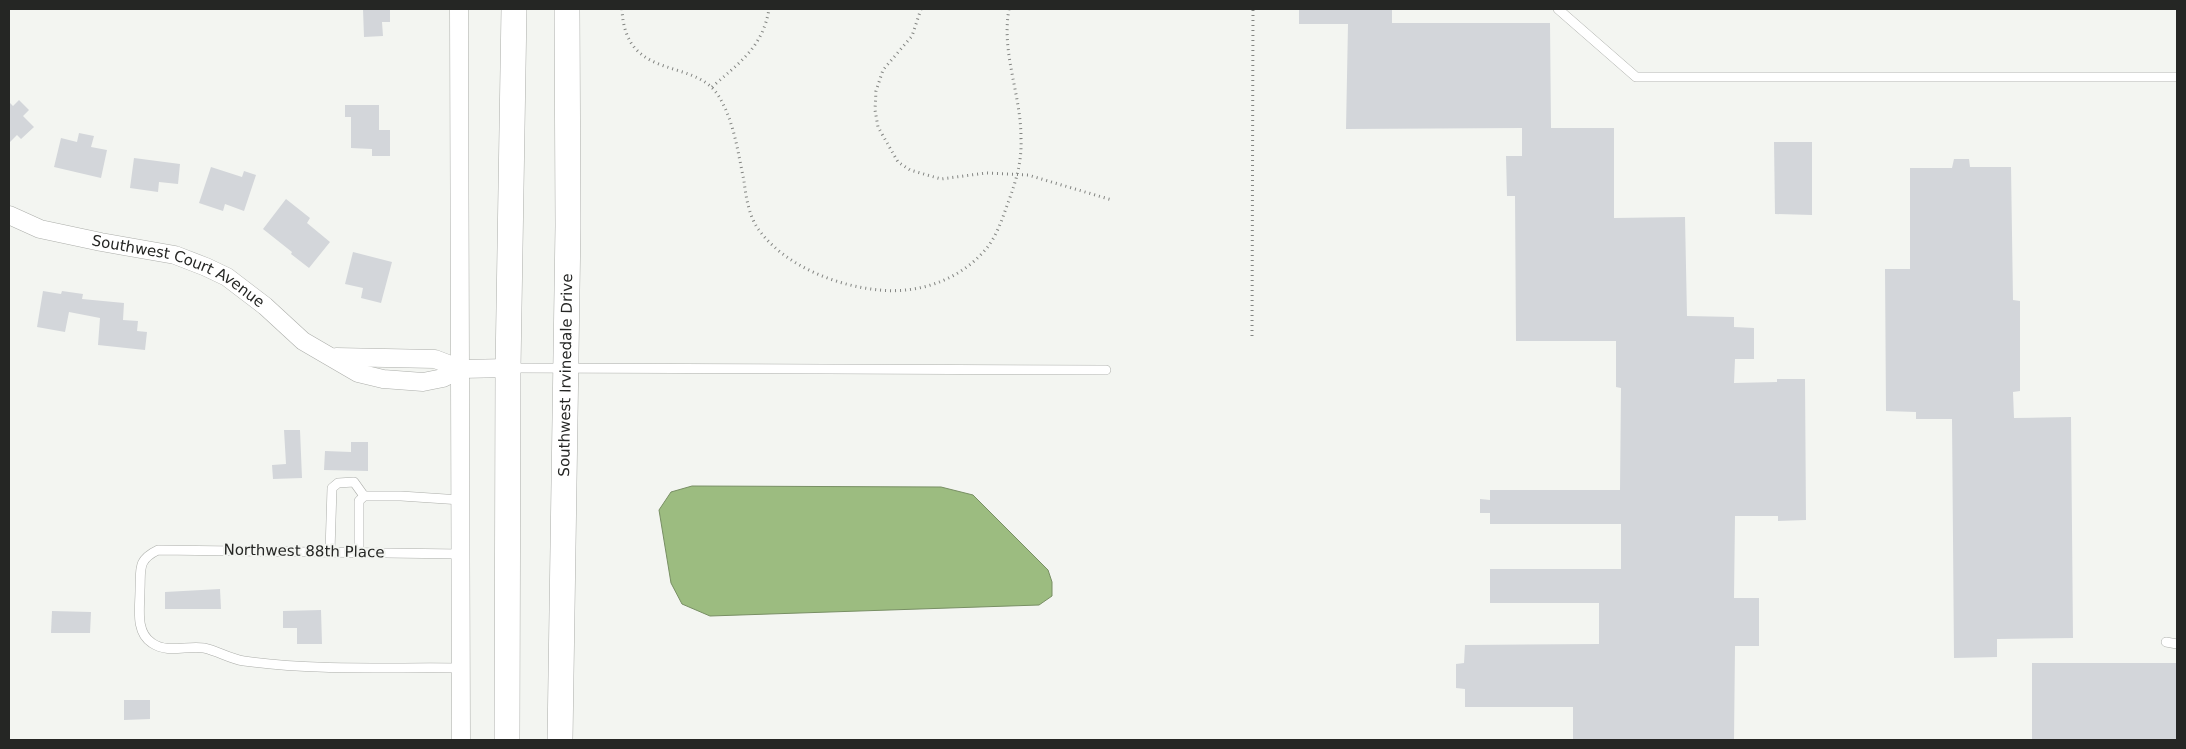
<svg xmlns="http://www.w3.org/2000/svg" width="2186" height="749" viewBox="0 0 2186 749" font-family="'DejaVu Sans',sans-serif">
	<rect width="100%" height="100%" fill="#f3f5f1"/>
	<polygon fill="#9cbc80" stroke="#788f64" points="692,486 941,487 973,495 1048,570 1052,582 1052,596 1039,605 710,616 682,604 671,583 659,510 671,492"/>
	<g fill="#d3d6da">
		<polygon points="363,9 390,9 390,22 382,22 383,36 364,37"/>
		<polygon points="1299,9 1392,9 1392,23 1550,23 1551,128 1614,128 1614,218 1685,217 1687,316 1734,317 1734,327 1754,328 1754,359 1735,359 1734,383 1777,382 1777,379 1805,379 1806,520 1778,521 1778,516 1735,516 1734,598 1759,598 1759,646 1735,646 1734,740 1573,740 1573,707 1465,707 1465,689 1456,688 1456,664 1464,663 1465,645 1599,644 1599,603 1490,603 1490,569 1621,569 1621,524 1490,524 1490,513 1480,513 1480,499 1490,500 1490,490 1620,490 1621,388 1616,387 1616,341 1516,341 1515,196 1507,196 1506,156 1522,156 1522,128 1346,129 1348,24 1299,24"/>
		<polygon points="19,100 29,110 23,116 34,127 21,139 17,135 9,143 9,102 13,106"/>
		<polygon points="345,105 379,105 379,130 390,130 390,156 372,156 372,149 351,148 351,117 345,117"/>
		<polygon points="79,133 94,136 91,147 107,150 101,178 54,167 61,138 77,142"/>
		<polygon points="1774,142 1812,142 1812,215 1775,214"/>
		<polygon points="134,158 180,164 178,184 159,182 158,192 130,188"/>
		<polygon points="1954,159 1969,159 1970,167 2011,167 2013,300 2020,301 2020,391 2013,392 2014,418 2071,417 2073,638 1997,639 1997,657 1954,658 1952,419 1916,419 1916,412 1886,411 1885,269 1910,269 1910,168 1952,168"/>
		<polygon points="211,167 242,177 244,171 256,175 244,211 225,204 223,211 199,203"/>
		<polygon points="286,199 310,218 307,223 330,242 309,268 291,254 292,252 263,229"/>
		<polygon points="353,252 392,262 381,303 361,298 363,288 345,284"/>
		<polygon points="43,291 61,294 62,291 83,294 82,299 124,303 123,320 138,321 137,331 147,332 145,350 98,345 100,318 69,312 65,332 37,327"/>
		<polygon points="284,430 300,430 302,478 273,479 272,465 286,464"/>
		<polygon points="351,442 368,442 368,471 324,470 325,451 351,452"/>
		<polygon points="220,589 221,609 165,609 165,592"/>
		<polygon points="321,610 322,644 297,644 297,628 283,628 283,611"/>
		<polygon points="52,611 91,612 90,633 51,633"/>
		<rect x="2032" y="663" width="145" height="77"/>
		<polygon points="124,700 150,700 150,719 124,720"/>
	</g>
	<g fill="none" stroke-linecap="round" stroke-linejoin="round">
		<defs>
			<g id="lane">
				<polyline points="1558,9 1636,77 2177,77"/>
				<polyline points="508,368 1106,370"/>
				<polyline points="330,551 332,488 338,483 354,482 364,496"/>
				<polyline points="359,552 359,501 364,496 401,496 461,500"/>
				<path d="M461,554L158,550C137,560 141,569 140,590C140,608 135,632 152,643C168,654 187,645 204,648C218,651 230,659 244,661C316,671 388,667 461,668"/>
				<polyline points="2166,642 2177,644"/>
			</g>
			<g id="street">
				<polyline points="459,9 461,740"/>
				<path id="s1" d="M9,215L40,229L101,242L175,255L206,267L227,277L265,306L303,341L358,373L383,379L423,382L443,378L461,369L508,368"/>
				<polyline points="336,357 435,359 461,369"/>
			</g>
			<g id="secondary">
				<polyline points="507,740 508,368 514,9"/>
				<path id="s2" d="M560,740L568,226L567,9"/>
			</g>
		</defs>
		<use href="#lane" stroke="#acaeaa" stroke-width="10"/>
		<use href="#street" stroke="#acaeaa" stroke-width="19"/>
		<use href="#secondary" stroke="#acaeaa" stroke-width="26"/>
		<g stroke="#838582" stroke-width="3" stroke-dasharray="1 4" stroke-linecap="butt">
			<path d="M622,9C625,82 693,57 718,95C734,120 738,153 744,181C746,197 749,217 759,230C785,266 837,286 879,290C919,294 960,280 986,249C997,236 1002,219 1008,203C1016,181 1022,162 1021,138C1021,94 1001,53 1009,9"/>
			<polyline points="921,9 912,36 883,70 876,91 875,110 878,127 898,162 910,170 941,179 986,173 1028,175 1112,200"/>
			<path d="M712,87C739,63 763,47 769,9"/>
			<polyline points="1252,336 1253,9"/>
		</g>
		<use href="#lane" stroke="#fff" stroke-width="9"/>
		<use href="#street" stroke="#fff" stroke-width="18"/>
		<use href="#secondary" stroke="#fff" stroke-width="25"/>
	</g>
	<g text-anchor="middle" dominant-baseline="central" stroke-width="4" stroke-linejoin="round" paint-order="stroke">
		<g font-size="15" fill="#252624" stroke="#f3f5f1">
			<text stroke="none"><textPath href="#s1" startOffset="180">Southwest Court Avenue</textPath></text>
			<text stroke="none"><textPath href="#s2" startOffset="365">Southwest Irvinedale Drive</textPath></text>
			<text transform="translate(304 551) rotate(1)">Northwest 88th Place</text>
		</g>
	</g>
	<rect width="2186" height="749" fill="none" stroke="#252624" stroke-width="20"/>
</svg>
